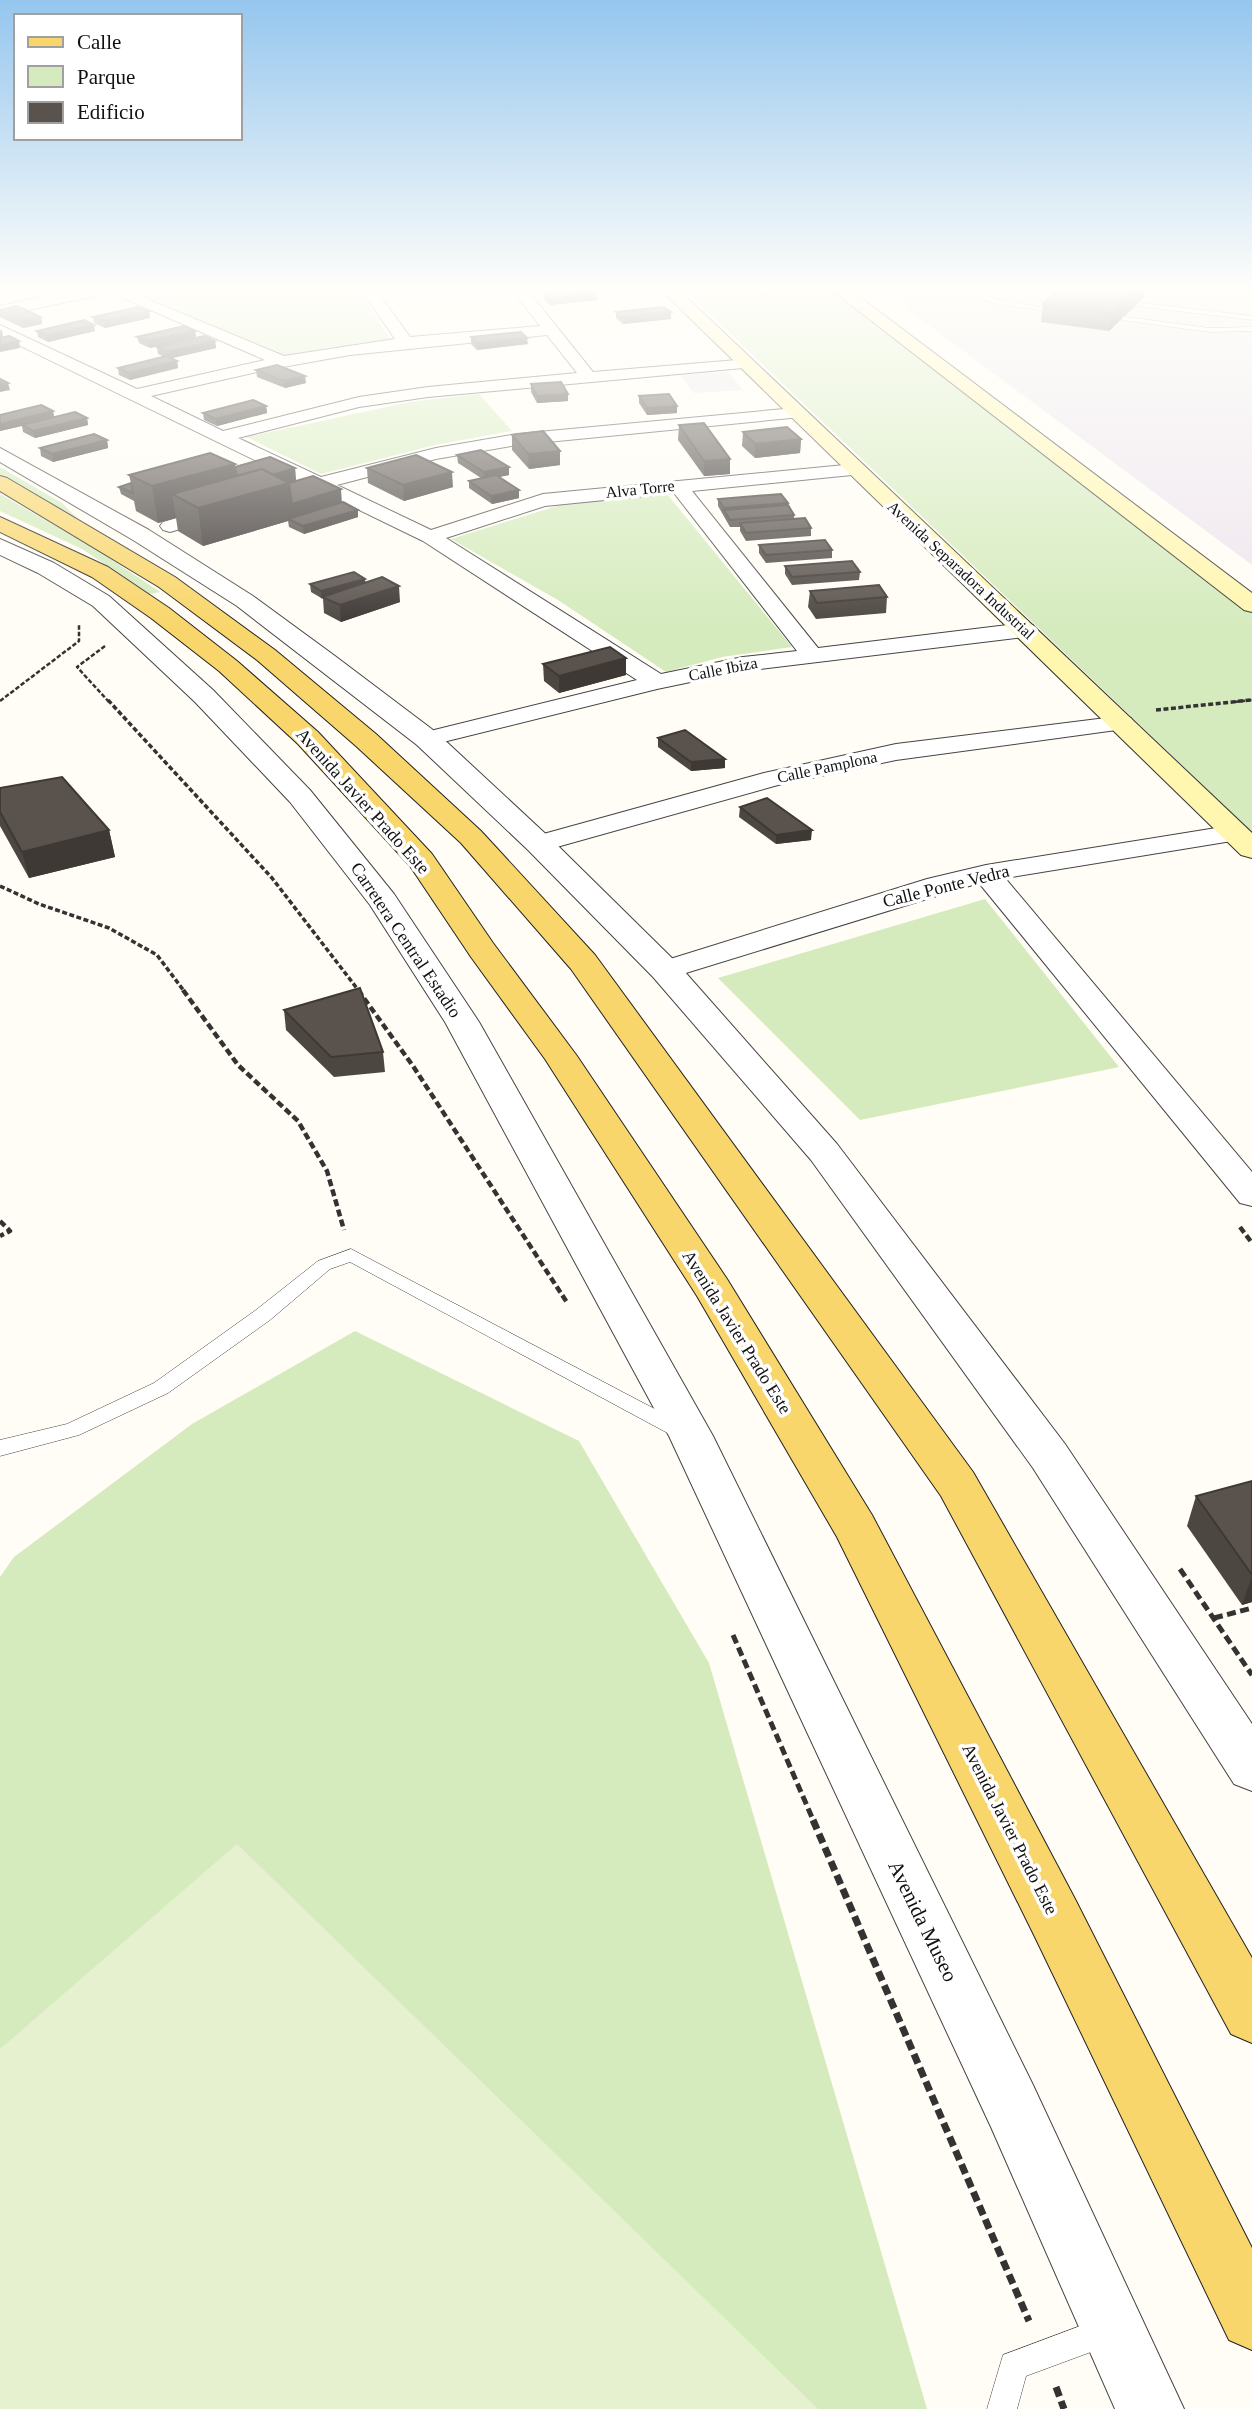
<svg xmlns="http://www.w3.org/2000/svg" width="1252" height="2409" viewBox="0 0 1252 2409" font-family="Georgia,serif">
	<rect width="100%" height="100%" fill="#fffdf5"/>
	<g fill="#eee6ef">
		<polygon points="918,291 1252,291 1252,565 900,304"/>
		<polygon points="728,372 743,390 694,393 680,375"/>
	</g>
	<g fill="#d5ebbd">
		<polygon points="136,291 359,291 390,339 284,357"/>
		<polygon points="686,291 842,291 1252,605 1252,832"/>
		<polygon points="479,394 512,431 435,445 321,474 247,437 410,402"/>
		<polygon points="0,467 62,503 85,526 0,482"/>
		<polygon points="0,494 94,548 160,592 150,594 82,549 0,511"/>
		<polygon points="667,494 792,647 722,657 666,672 558,600 451,539 560,505"/>
		<polygon points="985,899 1119,1067 860,1120 718,978"/>
		<polygon points="355,1331 579,1441 709,1663 927,2409 0,2409 0,1577 14,1557 192,1424"/>
	</g>
	<polygon fill="#e6f2cf" points="237,1844 818,2409 0,2409 0,2049"/>
	<g fill="none" stroke-linecap="round" stroke-linejoin="round">
		<defs>
			<g id="service">
				<polygon points="961,291 973,291 998,300 1058,310 1054,312 997,304"/>
				<polygon points="1039,291 1062,291 1075,295 1071,297"/>
				<polygon points="1134,302 1252,316 1252,320 1137,306"/>
				<polygon points="1119,316 1209,328 1252,327 1252,331 1209,332 1122,320"/>
				<polygon points="351,1249 689,1427 692,1432 689,1437 682,1439 675,1437 350,1262 330,1269 270,1320 168,1393 79,1435 0,1456 0,1440 67,1424 154,1383 256,1310 318,1261"/>
				<polygon points="1107,2316 1118,2320 1122,2331 1118,2342 1026,2376 1017,2409 987,2409 1003,2355"/>
			</g>
			<g id="minor">
				<path d="M107,291H128L284,356L395,339L362,291H377L410,337L540,326L513,291H528L593,372L749,359L751,363L749,367L743,368L428,397L359,407L238,438L321,477L436,448L517,434L795,408L801,409L804,413L801,417L517,445L436,459L337,485L431,530L543,494L855,464L862,466L864,470L862,474L692,491L818,648L1025,623L1033,625L1036,630L1033,635L1025,637L743,671L657,689L427,746L418,744L415,739L418,734L637,680L423,541L318,490H305L304,484L0,336V325L137,389L265,360ZM547,335L577,373L428,387L359,397L223,431L151,396L266,370L350,355ZM674,493L797,651L743,657L661,674L446,538L545,506Z"/>
				<polygon points="221,505 228,507 231,511 228,515 170,532 163,530 160,526 163,522"/>
				<polygon points="1122,716 1131,718 1134,723 1131,728 896,760 778,785 539,852 529,850 525,844 529,838 764,773 896,744"/>
				<polygon points="1235,825 1244,827 1248,833 1244,839 1005,878 1252,1172 1252,1206 1240,1203 979,883 676,976 665,979 654,976 650,970 654,964 927,879 986,865"/>
			</g>
			<g id="tertiary">
				<polygon points="69,291 103,291 95,296 0,316 0,306"/>
				<polygon points="0,448 149,530 253,596 335,656 437,733 550,838 677,963 837,1144 1065,1444 1252,1724 1252,1791 1234,1784 1033,1468 811,1160 653,977 528,850 417,745 237,606 133,540 0,462"/>
				<polygon points="0,539 54,563 109,596 213,690 310,790 394,894 479,1022 713,1436 1033,2085 1184,2409 1115,2409 991,2127 669,1436 445,1022 370,905 290,802 195,702 93,606 38,573 0,555"/>
			</g>
			<g id="secondary">
				<polygon points="662,291 680,291 1252,833 1252,858 1241,855"/>
				<polygon points="833,291 852,291 1252,593 1252,612 1244,610"/>
			</g>
			<g id="primary">
				<polygon points="0,476 7,478 175,577 275,650 376,734 481,831 595,955 973,1472 1252,1958 1252,2043 1231,2034 941,1496 571,969 461,843 356,746 257,660 159,587 0,491"/>
				<polygon points="0,517 108,567 169,608 237,661 318,732 432,854 493,943 577,1056 727,1279 872,1515 1075,1899 1252,2248 1252,2350 1229,2340 1035,1937 837,1537 697,1296 545,1059 471,957 410,866 298,744 219,671 151,618 92,577 0,532"/>
			</g>
		</defs>
		<use href="#service" stroke="#444" stroke-width="1"/>
		<use href="#minor" stroke="#444" stroke-width="2"/>
		<use href="#tertiary" stroke="#444" stroke-width="2"/>
		<use href="#secondary" stroke="#333" stroke-width="2"/>
		<use href="#primary" stroke="#222" stroke-width="2"/>
		<g stroke="#333" stroke-width="2.5" stroke-dasharray="4.5 2" stroke-linecap="butt">
			<polyline points="105,646 77,667 109,702"/>
			<polyline points="0,701 79,641 79,625"/>
			<polyline points="1234,702 1252,700"/>
		</g>
		<g stroke="#333" stroke-width="3.5" stroke-dasharray="5 2.5" stroke-linecap="butt">
			<polyline points="108,700 272,878 359,991"/>
			<polyline points="1156,710 1251,700"/>
			<polyline points="0,886 39,904 109,928 157,955 184,991"/>
		</g>
		<g stroke="#333" stroke-width="4.5" stroke-dasharray="7 3.5" stroke-linecap="butt">
			<polyline points="183,990 238,1065 298,1121 327,1171 344,1230"/>
			<polyline points="358,990 413,1066 568,1304"/>
			<polyline points="0,1221 10,1231 0,1236"/>
			<polyline points="1240,1227 1252,1243"/>
		</g>
		<g stroke="#333" stroke-width="5" stroke-dasharray="9 4.5" stroke-linecap="butt">
			<polyline points="1180,1569 1252,1675"/>
			<polyline points="1214,1618 1252,1608"/>
			<polyline points="733,1635 814,1822"/>
		</g>
		<g stroke="#333" stroke-width="7" stroke-dasharray="10 5" stroke-linecap="butt">
			<polyline points="813,1820 1029,2321"/>
			<polyline points="1056,2387 1064,2409"/>
		</g>
		<use href="#service" fill="#fff" fill-rule="evenodd"/>
		<use href="#minor" fill="#fff" fill-rule="evenodd"/>
		<use href="#tertiary" fill="#fff" fill-rule="evenodd"/>
		<use href="#secondary" fill="#fff6b0" fill-rule="evenodd"/>
		<use href="#primary" fill="#f9d66b" fill-rule="evenodd"/>
	</g>
	<g fill="#4d4742">
		<polygon points="544,293 597,293 597,300 550,305 544,299"/>
		<polygon points="1145,296 1109,331 1041,322 1043,304"/>
		<polygon points="0,310 41,317 42,324 23,328 0,317"/>
		<polygon points="149,311 150,318 105,328 94,323 93,317"/>
		<polygon points="616,312 671,319 623,324 616,318"/>
		<polygon points="37,331 95,331 48,342 38,337"/>
		<polygon points="195,331 196,337 150,348 139,343 137,337"/>
		<polygon points="471,337 528,344 477,350 471,344"/>
		<polygon points="215,341 216,348 170,358 177,361 178,368 130,380 119,375 118,368 165,357 158,354 157,347"/>
		<polygon points="256,370 306,383 285,388 257,377"/>
		<polygon points="531,384 568,394 568,401 537,403 531,392"/>
		<polygon points="639,396 677,406 677,413 647,415 639,403"/>
		<polygon points="266,406 267,413 217,426 204,420 203,413"/>
		<polygon points="53,411 54,417 87,418 88,425 35,438 23,432 22,426 0,431 0,415"/>
		<polygon points="679,425 730,474 704,476 678,440"/>
		<polygon points="743,432 801,439 800,453 755,458 742,446"/>
		<polygon points="512,435 560,451 560,465 529,469 512,450"/>
		<polygon points="107,440 108,448 53,462 41,456 40,448"/>
		<polygon points="457,455 509,467 509,475 499,477 519,498 492,504 469,488 469,481 481,478 458,463"/>
		<polygon points="235,464 235,467 295,468 296,481 358,510 358,517 304,534 289,527 288,521 203,546 178,531 176,518 158,523 136,511 134,501 121,494 119,487 131,483 129,475"/>
		<polygon points="367,468 453,487 404,501 368,483"/>
		<polygon points="718,499 788,503 788,505 794,515 794,519 811,528 811,536 746,541 740,531 740,527 730,527 718,506"/>
		<polygon points="759,545 832,550 832,558 766,563 759,553"/>
		<polygon points="785,566 860,572 859,580 792,585 785,574"/>
		<polygon points="366,583 400,602 341,622 324,613 323,599 311,592 310,584"/>
		<polygon points="810,591 887,597 886,613 816,619 808,607"/>
		<polygon points="543,664 626,675 559,693 544,681"/>
		<polygon points="658,738 725,759 725,768 691,771 658,747"/>
		<polygon points="0,788 109,830 115,857 29,878 0,826"/>
		<polygon points="740,807 811,840 776,844 739,817"/>
		<polygon points="284,1010 383,1052 385,1072 334,1077 286,1030"/>
		<polygon points="1252,1481 1252,1602 1242,1605 1187,1526 1196,1496"/>
	</g>
	<g fill="#3f3936">
		<polygon points="449,291 469,291 449,294"/>
		<polygon points="1134,291 1145,291 1145,296 1109,331 1112,313"/>
		<polygon points="597,293 597,300 550,305 550,298"/>
		<polygon points="149,311 150,318 105,328 104,321"/>
		<polygon points="671,312 671,319 623,324 623,317"/>
		<polygon points="41,317 42,324 23,328 21,321"/>
		<polygon points="94,325 95,331 48,342 47,335"/>
		<polygon points="0,330 2,330 3,337 0,337"/>
		<polygon points="195,331 196,337 150,348 149,341"/>
		<polygon points="527,338 528,344 477,350 477,343"/>
		<polygon points="19,341 20,348 0,352 0,345"/>
		<polygon points="215,341 216,348 169,359 168,352"/>
		<polygon points="177,361 178,368 130,380 129,373"/>
		<polygon points="305,376 306,383 285,388 284,381"/>
		<polygon points="8,383 10,390 0,392 0,384"/>
		<polygon points="568,394 568,401 537,403 537,396"/>
		<polygon points="266,406 267,413 217,426 216,419"/>
		<polygon points="677,406 677,413 647,415 647,408"/>
		<polygon points="53,411 54,418 0,431 0,424"/>
		<polygon points="87,418 88,425 35,438 33,431"/>
		<polygon points="801,439 800,453 755,458 755,444"/>
		<polygon points="107,440 108,448 53,462 52,454"/>
		<polygon points="560,451 560,465 529,469 528,454"/>
		<polygon points="730,459 730,474 704,476 704,461"/>
		<polygon points="235,464 239,497 238,485 295,468 296,483 341,489 342,504 288,519 288,521 203,546 198,508 172,494 176,518 158,523 152,486"/>
		<polygon points="509,467 509,475 484,480 484,472"/>
		<polygon points="452,472 453,487 404,501 403,485"/>
		<polygon points="519,490 519,498 492,504 491,496"/>
		<polygon points="358,510 358,517 304,534 303,526"/>
		<polygon points="365,579 366,587 322,597 322,600 321,591"/>
		<polygon points="399,586 400,602 341,622 340,605"/>
		<polygon points="626,658 626,675 559,693 559,676"/>
		<polygon points="725,759 725,768 691,771 691,762"/>
		<polygon points="109,830 115,857 29,878 22,852"/>
		<polygon points="812,830 811,840 776,844 776,835"/>
		<polygon points="1252,1576 1252,1602 1242,1605"/>
	</g>
	<g fill="#5a524d" stroke="#3f3936" stroke-width="2">
		<polygon points="558,291 595,291 597,293 550,298 544,293"/>
		<polygon points="1057,291 1134,291 1112,313 1043,304"/>
		<polygon points="17,306 41,317 21,321 0,311 0,310"/>
		<polygon points="138,307 149,311 104,321 93,317"/>
		<polygon points="664,307 671,312 623,317 616,312"/>
		<polygon points="84,320 94,325 47,335 37,331"/>
		<polygon points="184,326 195,331 149,341 137,337"/>
		<polygon points="521,332 527,338 477,343 471,337"/>
		<polygon points="9,336 19,341 0,345 0,338"/>
		<polygon points="204,336 215,341 168,352 157,347"/>
		<polygon points="166,356 177,361 129,373 118,368"/>
		<polygon points="277,365 305,376 284,381 256,370"/>
		<polygon points="0,379 8,383 0,384"/>
		<polygon points="561,382 568,394 537,396 531,384"/>
		<polygon points="669,394 677,406 647,408 639,396"/>
		<polygon points="253,400 266,406 216,419 203,413"/>
		<polygon points="41,405 53,411 0,424 0,415"/>
		<polygon points="75,412 87,418 33,431 22,425"/>
		<polygon points="704,423 730,459 704,461 679,425"/>
		<polygon points="787,427 801,439 755,444 743,432"/>
		<polygon points="543,431 560,451 528,454 512,435"/>
		<polygon points="94,434 107,440 52,454 40,448"/>
		<polygon points="481,450 509,467 484,472 457,455"/>
		<polygon points="210,453 235,464 152,486 129,475"/>
		<polygon points="416,455 452,472 403,485 367,468"/>
		<polygon points="270,457 295,468 272,475 262,469 237,476 235,467"/>
		<polygon points="262,469 289,483 198,508 172,494"/>
		<polygon points="496,475 519,490 491,496 469,481"/>
		<polygon points="313,476 341,489 292,504 289,483"/>
		<polygon points="131,483 133,493 119,487"/>
		<polygon points="781,494 788,503 724,508 718,499"/>
		<polygon points="343,502 358,510 303,526 288,519"/>
		<polygon points="788,505 794,515 730,520 724,510"/>
		<polygon points="805,518 811,528 746,533 740,523"/>
		<polygon points="825,540 832,550 766,555 759,545"/>
		<polygon points="852,561 860,572 792,577 785,566"/>
		<polygon points="354,572 365,579 321,591 310,584"/>
		<polygon points="382,577 399,586 340,605 322,597"/>
		<polygon points="879,585 887,597 817,603 810,591"/>
		<polygon points="610,647 626,658 559,676 543,664"/>
		<polygon points="685,730 725,759 691,762 658,738"/>
		<polygon points="62,777 109,830 22,852 0,812 0,788"/>
		<polygon points="767,798 812,830 776,835 740,807"/>
		<polygon points="360,988 383,1052 331,1057 284,1010"/>
		<polygon points="1252,1481 1252,1575 1196,1496"/>
	</g>
	<linearGradient id="sky" x2="0" y2="1"><stop stop-color="#95c6ee"/><stop offset="0.46" stop-color="#fffefa"/><stop offset="1" stop-color="#fffefa" stop-opacity="0"/></linearGradient>
	<rect width="1252" height="629" fill="url(#sky)"/>
	<g text-anchor="middle" dominant-baseline="central" stroke-width="7" stroke-linejoin="round" paint-order="stroke">
		<g font-size="16" fill="#111" stroke="#fff">
			<text transform="translate(640 489) rotate(-6)">Alva Torre</text>
			<text transform="translate(961 570) rotate(43)">Avenida Separadora Industrial</text>
			<text transform="translate(723 669) rotate(-11)">Calle Ibiza</text>
			<text transform="translate(827 767) rotate(-12)">Calle Pamplona</text>
		</g>
		<g font-size="18" fill="#111" stroke="#fff">
			<text transform="translate(363 801) rotate(48)">Avenida Javier Prado Este</text>
			<text transform="translate(946 886) rotate(-14)">Calle Ponte Vedra</text>
			<text transform="translate(406 940) rotate(56)">Carretera Central Estadio</text>
			<text transform="translate(737 1332) rotate(58)">Avenida Javier Prado Este</text>
			<text transform="translate(1010 1829) rotate(63)">Avenida Javier Prado Este</text>
		</g>
		<g font-size="21" fill="#111" stroke="#fff">
			<text transform="translate(923 1921) rotate(64)">Avenida Museo</text>
		</g>
	</g>
	<rect x="14" y="14" width="228" height="126" fill="#ffffff" stroke="#a0a0a0" stroke-width="2"/>
	<rect x="28" y="37" width="35" height="10" fill="#f9d66b" stroke="#a0a0a0" stroke-width="2"/>
	<text x="77" y="49" font-size="21" fill="#111111">Calle</text>
	<rect x="28" y="66" width="35" height="21" fill="#d5ebbd" stroke="#a0a0a0" stroke-width="2"/>
	<text x="77" y="84" font-size="21" fill="#111111">Parque</text>
	<rect x="28" y="102" width="35" height="21" fill="#5a524d" stroke="#a0a0a0" stroke-width="2"/>
	<text x="77" y="119" font-size="21" fill="#111111">Edificio</text>
</svg>
